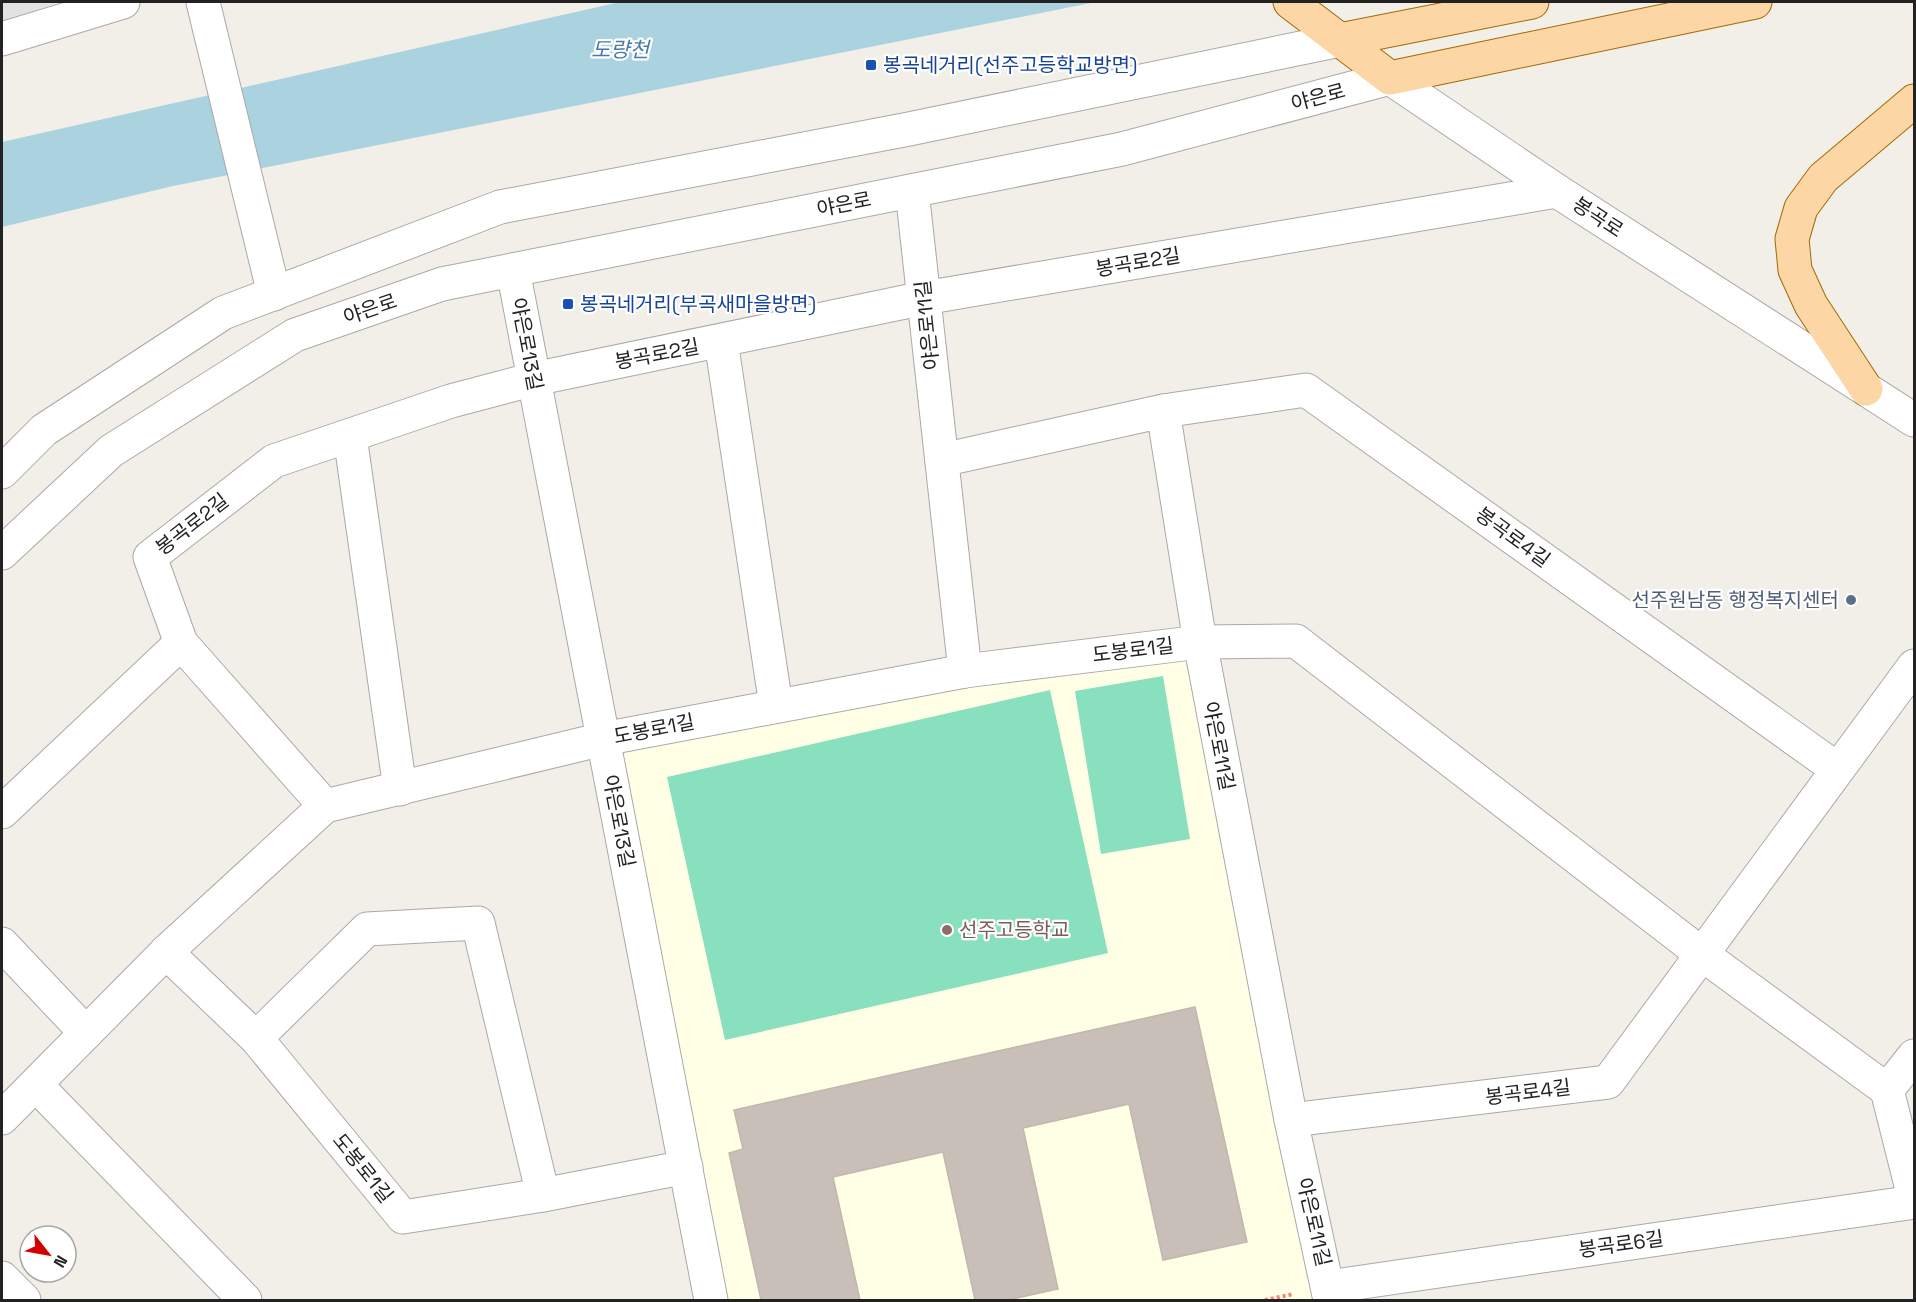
<svg xmlns="http://www.w3.org/2000/svg" width="1916" height="1302" viewBox="0 0 1916 1302" font-family="'Space Grotesk','Noto Sans KR',sans-serif">
	<rect width="100%" height="100%" fill="#f2efe9"/>
	<polygon fill="#ffffe5" points="1200,642 1330,1300 712,1300 603,739"/>
	<g fill="#88e0be">
		<polygon points="1163,676 1190,839 1101,854 1075,691"/>
		<polygon points="1050,690 1108,953 725,1040 667,777"/>
	</g>
	<polygon fill="#e2e2e2" points="2,2 59,2 2,23"/>
	<polygon fill="#aad3df" points="620,2 1096,2 173,186 2,227 2,142"/>
	<polygon fill="#c7bfb8" stroke="#c4b6ab" stroke-width="1.5" points="1195,1007 1247,1242 1163,1260 1129,1104 1023,1128 1058,1289 1008,1300 975,1300 943,1152 833,1177 860,1300 761,1300 729,1153 743,1149 734,1110"/>
	<g fill="none" stroke-linecap="round" stroke-linejoin="round">
		<defs>
			<g id="minor">
				<polyline points="203,2 274,294"/>
				<polyline points="2,39 123,2"/>
				<polyline points="912,191 965,671"/>
				<polyline points="513,270 711,1300"/>
				<polyline points="721,341 776,706"/>
				<polyline points="1163,411 1306,390 1837,769"/>
				<polyline points="350,436 400,789"/>
				<polyline points="942,460 1163,411 1200,642 1291,1120 1330,1300"/>
				<polyline points="2,472 44,430 223,313 500,207 909,129 1340,40"/>
				<polyline points="2,553 111,451 295,335 442,284 1122,149 1390,78 1557,191 1914,420"/>
				<polyline points="325,806 181,643 150,557 274,461 451,401 534,379 924,298 1557,191"/>
				<polyline points="2,812 181,643"/>
				<polyline points="2,944 86,1033"/>
				<polyline points="166,952 256,1038 403,1217 543,1195 686,1167"/>
				<polyline points="256,1038 367,929 478,923 543,1195"/>
				<polyline points="36,1085 245,1300"/>
				<polyline points="1887,1090 1914,1056"/>
				<polyline points="2,1118 166,952 325,806 603,739 965,671 1200,642 1296,641 1703,955 1887,1090 1914,1197"/>
				<polyline points="1291,1120 1608,1082 1914,666"/>
				<polyline points="2,1278 24,1300"/>
				<polyline points="1328,1287 1914,1202"/>
			</g>
			<g id="major">
				<polyline points="1290,2 1390,78 1755,2"/>
				<polyline points="1340,40 1532,2"/>
				<polyline points="1866,389 1811,305 1795,270 1792,239 1801,208 1823,178 1914,101"/>
			</g>
		</defs>
		<use href="#minor" stroke="#a9a9a9" stroke-width="35"/>
		<use href="#major" stroke="#a06b00" stroke-width="35"/>
		<polyline stroke="#fa8072" stroke-width="4" stroke-dasharray="3 3" stroke-linecap="butt" points="1265,1300 1294,1294"/>
		<use href="#minor" stroke="#fff" stroke-width="33"/>
		<use href="#major" stroke="#fcd6a4" stroke-width="33"/>
	</g>
	<g fill="#1a4fb4" stroke="#fff" stroke-width="2">
		<rect x="865" y="59" width="12" height="12" rx="3"/>
		<rect x="562" y="298" width="12" height="12" rx="3"/>
	</g>
	<circle fill="#5c6f8a" stroke="#fff" stroke-width="2" cx="1851" cy="600" r="6"/>
	<circle fill="#8d6e63" stroke="#fff" stroke-width="2" cx="947" cy="930" r="6"/>
	<g text-anchor="middle" dominant-baseline="central" stroke-width="4.5" stroke-linejoin="round" paint-order="stroke">
		<g font-size="20" fill="#164399" stroke="#fff" text-anchor="start">
			<text x="883" y="65">봉곡네거리(선주고등학교방면)</text>
			<text x="580" y="304">봉곡네거리(부곡새마을방면)</text>
		</g>
		<g font-size="20" fill="#222" stroke="#fff">
			<text transform="translate(1318 97) rotate(-15)">야은로</text>
			<text transform="translate(844 204) rotate(-11)">야은로</text>
			<text transform="translate(1598 217) rotate(33)">봉곡로</text>
			<text transform="translate(1138 262) rotate(-10)">봉곡로2길</text>
			<text transform="translate(370 309) rotate(-19)">야은로</text>
			<text transform="translate(927 325) rotate(-96)">야은로11길</text>
			<text transform="translate(527 344) rotate(79)">야은로13길</text>
			<text transform="translate(657 354) rotate(-11)">봉곡로2길</text>
			<text transform="translate(192 524) rotate(-38)">봉곡로2길</text>
			<text transform="translate(1513 537) rotate(36)">봉곡로4길</text>
			<text transform="translate(1133 650) rotate(-7)">도봉로1길</text>
			<text transform="translate(654 729) rotate(-11)">도봉로1길</text>
			<text transform="translate(1219 746) rotate(79)">야은로11길</text>
			<text transform="translate(619 821) rotate(79)">야은로13길</text>
			<text transform="translate(1528 1092) rotate(-7)">봉곡로4길</text>
			<text transform="translate(363 1168) rotate(51)">도봉로1길</text>
			<text transform="translate(1314 1222) rotate(77)">야은로11길</text>
			<text transform="translate(1621 1244) rotate(-8)">봉곡로6길</text>
		</g>
		<g font-size="20" fill="#4e5e75" stroke="#fff" text-anchor="end">
			<text x="1839" y="600">선주원남동 행정복지센터</text>
		</g>
		<g font-size="20" fill="#785e54" stroke="#fff" text-anchor="start">
			<text x="959" y="930">선주고등학교</text>
		</g>
		<g font-size="21" font-style="italic" fill="#4a7aab" stroke="#fff">
			<text x="620" y="49">도량천</text>
		</g>
	</g>
	<rect width="1916" height="1302" fill="none" stroke="#222222" stroke-width="6"/>
	<g transform="translate(48 1254) rotate(121)"><circle r="28" fill="#ffffff" stroke="#a7a7a7" stroke-width="1.5"/>
	<path d="M0-4.5L10 22L0 15L-10 22Z" fill="#d40000"/>
	<text y="-9" font-size="16" font-weight="bold" text-anchor="middle" fill="#222222">N</text>
	</g>
</svg>
